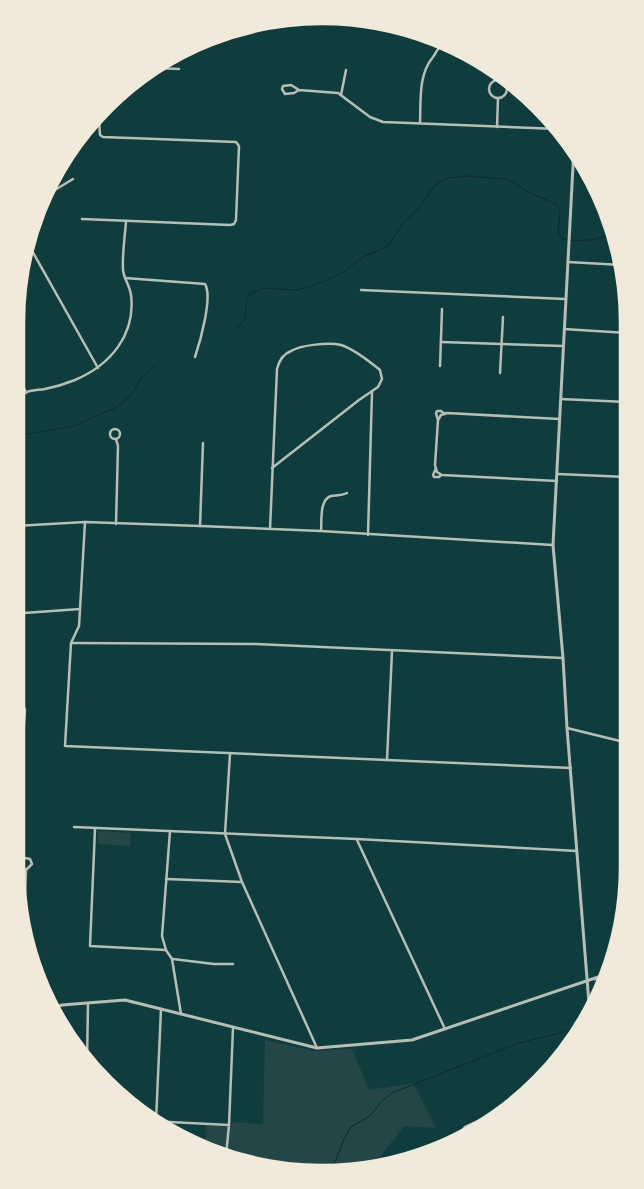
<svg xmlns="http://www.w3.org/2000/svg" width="644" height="1189" viewBox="0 0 644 1189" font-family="'Titillium Web',sans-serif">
	<rect width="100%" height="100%" fill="#0f3d3e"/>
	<g fill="#244646">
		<polygon points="98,831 131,833 130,846 98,844"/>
		<polygon points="265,1040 313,1051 352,1049 369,1090 413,1083 436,1128 404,1126 373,1166 348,1172 342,1169 341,1173 243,1164 205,1146 206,1125 231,1127 232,1122 263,1124"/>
	</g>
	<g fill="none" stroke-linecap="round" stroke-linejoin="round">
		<g stroke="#0a2a2b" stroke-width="1">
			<path d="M238,329L245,317L247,299L251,293L264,288L296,290L313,286L342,273L365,256L388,246L403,223L418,209L435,185L447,178L467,176L507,179L530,193L556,204L560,211L558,233L562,239C579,242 600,241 615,232"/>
			<polyline points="15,436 74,426 119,406 132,394 141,378 155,366"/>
			<path d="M326,1172L336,1160L344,1139L351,1127L370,1116L381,1102L392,1093L511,1046C536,1037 562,1035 586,1023"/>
			<polyline points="331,1172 332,1166"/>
		</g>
		<g stroke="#b8beb3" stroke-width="2.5">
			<polyline points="156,68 179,69"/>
			<circle cx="498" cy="89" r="9"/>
			<polyline points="299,90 291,85 283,86 282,89 285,94 294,93 299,90 338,93 370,117 383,122 557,129"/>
			<polyline points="341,95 346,70"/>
			<path d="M420,123C421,101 418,75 433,57C436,53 437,48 443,45"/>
			<polyline points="497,127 498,98"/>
			<polyline points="45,196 73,179"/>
			<polyline points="82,219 230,225 234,224 236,220 239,146 236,142 103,137 100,135 99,120"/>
			<polyline points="26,240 98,368"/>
			<polyline points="568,262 622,265"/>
			<path d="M125,278L205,284C213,297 200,342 195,357"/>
			<polyline points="361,290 565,299"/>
			<polyline points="564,329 627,333"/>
			<polyline points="441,342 563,346"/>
			<polyline points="440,366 442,309"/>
			<polyline points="500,373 503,317"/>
			<polyline points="16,374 26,392"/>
			<polyline points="561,399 627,402"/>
			<path d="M16,402C19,399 23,394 27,392C32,390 40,390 45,389C55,387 65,384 75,380C110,365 136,335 131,295C130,286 124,279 123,270C122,254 125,237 126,221"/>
			<polyline points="438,420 436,413 437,411 441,411 445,414"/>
			<circle cx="115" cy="434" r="5"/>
			<polyline points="116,439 118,446 116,524"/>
			<polyline points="436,468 433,475 434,477 439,477 441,475"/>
			<polyline points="558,474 627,477"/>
			<polyline points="557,481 442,475 437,472 435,465 438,420 441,415 447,413 559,419"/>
			<polyline points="85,522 80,609 79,626 71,643 65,746 571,768"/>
			<polyline points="15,526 85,522 200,526 321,531 553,545"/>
			<polyline points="200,526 203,443"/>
			<path d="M270,529L277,369C279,361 283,354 291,351C301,345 329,342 341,345C354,349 369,361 380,370L382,379L378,387L359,400L272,468"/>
			<path d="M321,531C322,521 319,500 331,496C337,495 341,496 347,493"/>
			<polyline points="368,535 372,392"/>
			<polyline points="15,608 24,613 80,609"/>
			<polyline points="71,643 256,644 563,658"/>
			<polyline points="567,728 628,743"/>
			<polyline points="230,754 225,834 242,882 317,1048"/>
			<polyline points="387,760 392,651"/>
			<polyline points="15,784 20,779 25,710 22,702 15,694"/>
			<polyline points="74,827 357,839 577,851"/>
			<polyline points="95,829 90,946 166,950"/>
			<polyline points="170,831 162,936 166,950 172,959 181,1014"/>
			<polyline points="357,840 445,1029"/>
			<polyline points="15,863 19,863 26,870 24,920"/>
			<polyline points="19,863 25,858 30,859 32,864 26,870"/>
			<polyline points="166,879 242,882"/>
			<polyline points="173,959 214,964 233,964"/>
			<polyline points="87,1062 88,1003"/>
			<polyline points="150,1121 229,1125"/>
			<polyline points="156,1121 161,1009"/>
			<polyline points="449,1145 465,1127 510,1107"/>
			<polyline points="226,1156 229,1125 233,1028"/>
		</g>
		<g stroke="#b8beb3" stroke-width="3">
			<polyline points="574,147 553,545 563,658 567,728 590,1016"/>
			<polyline points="595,979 605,979"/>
			<polyline points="54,1008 62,1005 125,1000 317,1048 412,1040 607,974"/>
		</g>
	</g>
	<path d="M0 0H644V1189H0ZM322 24H322A298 298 0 0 1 620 322V867A298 298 0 0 1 322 1165H322A298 298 0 0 1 24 867V322A298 298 0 0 1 322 24Z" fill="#f1e9da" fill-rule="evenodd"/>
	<path fill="none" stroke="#f1e9da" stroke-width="2.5" d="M322 24H322A298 298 0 0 1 620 322V867A298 298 0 0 1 322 1165H322A298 298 0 0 1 24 867V322A298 298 0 0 1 322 24Z"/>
</svg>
